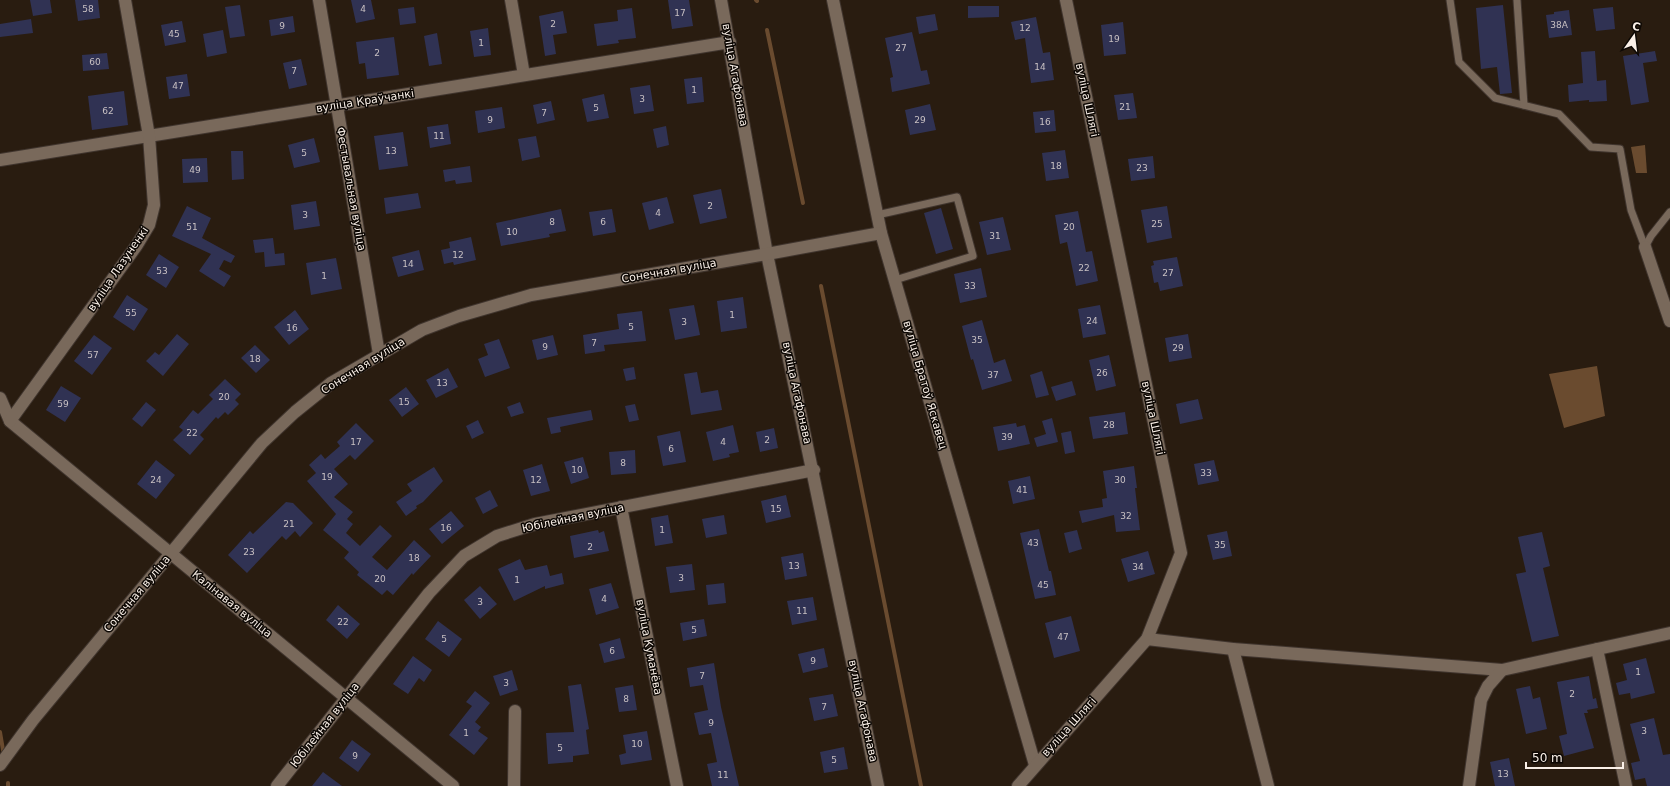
<svg xmlns="http://www.w3.org/2000/svg" width="1670" height="786" viewBox="0 0 1670 786" font-family="'DejaVu Sans',sans-serif">
	<rect width="100%" height="100%" fill="#291c10"/>
	<g fill="#6a4b2f">
		<polygon points="1645,145 1647,173 1636,173 1631,147"/>
		<polygon points="1597,366 1605,416 1564,428 1549,374"/>
	</g>
	<g fill="none" stroke-linecap="round" stroke-linejoin="round">
		<g stroke="#6a4b2f" stroke-width="4">
			<polyline points="756,0 757,1"/>
			<polyline points="767,30 803,203"/>
			<polyline points="821,286 921,786"/>
			<polyline points="0,732 4,756"/>
			<polyline points="8,783 8,786"/>
		</g>
	</g>
	<g fill="#303253">
		<polygon points="30,0 50,0 52,13 33,16"/>
		<polygon points="75,0 98,0 100,18 78,21"/>
		<polygon points="351,0 371,0 375,19 356,23"/>
		<polygon points="668,0 689,0 693,26 672,29"/>
		<polygon points="240,5 245,36 230,38 225,7"/>
		<polygon points="1503,5 1512,93 1501,94 1500,94 1497,67 1481,69 1476,8"/>
		<polygon points="968,6 999,6 999,17 968,18"/>
		<polygon points="414,7 416,23 400,25 398,9"/>
		<polygon points="1613,7 1615,29 1596,31 1593,9"/>
		<polygon points="632,8 636,38 618,40 619,43 597,46 594,24 618,21 617,10"/>
		<polygon points="1569,10 1572,35 1549,38 1546,15 1554,14 1554,12"/>
		<polygon points="563,11 567,33 553,35 556,54 545,56 539,16"/>
		<polygon points="935,14 938,30 919,34 916,17"/>
		<polygon points="293,16 295,32 271,36 269,20"/>
		<polygon points="1036,17 1043,53 1050,52 1054,80 1031,83 1025,38 1015,40 1011,22"/>
		<polygon points="31,19 33,33 0,37 0,24"/>
		<polygon points="182,21 186,42 165,46 161,25"/>
		<polygon points="1123,22 1126,54 1104,56 1101,25"/>
		<polygon points="488,28 491,55 474,57 470,31"/>
		<polygon points="223,30 227,53 207,57 203,34"/>
		<polygon points="912,32 921,71 927,70 930,84 892,92 890,78 893,77 885,38"/>
		<polygon points="437,33 442,64 429,66 424,36"/>
		<polygon points="394,37 399,75 367,79 365,63 359,64 356,42"/>
		<polygon points="1595,51 1597,81 1606,80 1607,101 1589,102 1589,100 1569,102 1568,85 1583,83 1581,52"/>
		<polygon points="1655,51 1657,61 1643,63 1649,102 1631,105 1623,56"/>
		<polygon points="107,53 109,69 83,71 82,55"/>
		<polygon points="301,59 307,85 289,89 283,63"/>
		<polygon points="187,74 190,96 169,99 166,77"/>
		<polygon points="702,77 704,102 687,104 684,79"/>
		<polygon points="650,85 654,111 634,114 630,88"/>
		<polygon points="124,91 128,125 92,130 88,96"/>
		<polygon points="1133,93 1137,118 1118,120 1114,95"/>
		<polygon points="604,94 609,118 587,122 582,99"/>
		<polygon points="551,101 555,120 537,124 533,105"/>
		<polygon points="930,104 936,130 910,135 905,110"/>
		<polygon points="502,107 505,128 478,133 475,111"/>
		<polygon points="1054,110 1056,131 1035,133 1033,112"/>
		<polygon points="448,124 451,144 430,148 427,127"/>
		<polygon points="666,126 669,145 657,148 653,129"/>
		<polygon points="403,132 408,166 379,170 374,136"/>
		<polygon points="536,136 540,157 522,161 518,139"/>
		<polygon points="314,138 320,162 294,168 288,145"/>
		<polygon points="1065,150 1069,178 1046,181 1042,153"/>
		<polygon points="231,151 243,151 244,179 232,180"/>
		<polygon points="1153,156 1155,178 1131,181 1128,159"/>
		<polygon points="207,158 208,182 183,183 182,159"/>
		<polygon points="470,166 472,182 456,184 455,180 445,182 443,170"/>
		<polygon points="721,189 727,218 700,224 693,195"/>
		<polygon points="418,193 421,208 386,214 384,198"/>
		<polygon points="667,197 674,223 649,230 642,203"/>
		<polygon points="316,201 320,226 294,230 291,205"/>
		<polygon points="187,206 211,218 202,238 235,256 231,263 224,260 219,269 231,276 224,287 199,271 211,254 172,236"/>
		<polygon points="1167,206 1172,238 1147,243 1141,210"/>
		<polygon points="941,208 953,249 936,254 924,213"/>
		<polygon points="561,209 566,231 549,234 550,237 501,246 496,223"/>
		<polygon points="612,209 616,232 593,236 589,212"/>
		<polygon points="1078,211 1086,252 1092,251 1098,281 1076,286 1067,242 1060,244 1055,215"/>
		<polygon points="1003,217 1011,250 987,255 979,222"/>
		<polygon points="471,237 476,260 454,265 453,262 444,264 441,250 450,248 449,242"/>
		<polygon points="273,238 275,254 284,253 285,265 265,267 264,252 255,253 253,240"/>
		<polygon points="419,250 424,270 398,277 392,257"/>
		<polygon points="159,254 179,267 166,288 146,275"/>
		<polygon points="1177,257 1183,286 1160,291 1158,282 1154,283 1151,266 1154,265 1153,261"/>
		<polygon points="336,258 342,289 311,295 306,263"/>
		<polygon points="981,268 987,297 960,303 954,274"/>
		<polygon points="127,295 148,309 134,331 113,317"/>
		<polygon points="743,297 747,328 721,332 717,301"/>
		<polygon points="694,305 700,335 675,340 669,309"/>
		<polygon points="1100,305 1106,334 1083,338 1078,309"/>
		<polygon points="295,310 309,329 289,345 274,327"/>
		<polygon points="642,311 646,341 604,345 605,351 585,354 583,335 619,329 617,314"/>
		<polygon points="982,320 994,363 1005,359 1012,381 982,390 973,359 971,360 962,326"/>
		<polygon points="177,334 189,344 163,376 146,361 155,352 159,355"/>
		<polygon points="1188,334 1192,358 1169,362 1165,338"/>
		<polygon points="94,335 112,348 92,375 74,361"/>
		<polygon points="553,335 558,355 537,360 532,340"/>
		<polygon points="499,339 510,368 485,377 478,359 488,355 484,344"/>
		<polygon points="255,345 270,360 256,373 241,358"/>
		<polygon points="1109,355 1116,386 1096,391 1089,360"/>
		<polygon points="634,367 636,379 626,381 623,369"/>
		<polygon points="448,368 458,387 436,398 426,380"/>
		<polygon points="1042,371 1049,395 1036,398 1030,375"/>
		<polygon points="697,372 701,393 718,390 722,410 691,415 684,374"/>
		<polygon points="225,379 241,394 235,400 239,404 228,415 225,412 218,419 216,417 200,435 204,439 190,455 173,440 183,430 179,427 193,410 198,414 213,399 209,395"/>
		<polygon points="1072,381 1076,395 1056,401 1051,387"/>
		<polygon points="61,386 81,398 65,422 46,410"/>
		<polygon points="406,387 419,404 402,417 389,400"/>
		<polygon points="1198,399 1203,419 1180,424 1176,404"/>
		<polygon points="146,402 156,410 142,427 132,419"/>
		<polygon points="520,402 524,413 511,417 507,407"/>
		<polygon points="635,404 639,420 629,422 625,406"/>
		<polygon points="591,410 593,420 560,427 561,432 551,434 547,418"/>
		<polygon points="1125,412 1128,434 1093,439 1089,417"/>
		<polygon points="1052,418 1058,442 1037,447 1034,438 1046,434 1042,421"/>
		<polygon points="478,420 484,433 472,439 466,426"/>
		<polygon points="356,423 374,441 355,460 350,455 334,469 348,484 334,497 353,512 347,519 353,524 346,533 360,546 380,525 392,536 372,557 387,570 414,540 431,556 413,575 412,573 393,595 387,590 382,595 357,575 359,572 344,558 349,552 323,530 336,514 307,481 316,473 309,465 321,454 325,459 340,446 337,442"/>
		<polygon points="1016,423 1017,427 1025,425 1030,444 998,451 993,427"/>
		<polygon points="733,425 739,452 729,454 730,457 713,461 706,432"/>
		<polygon points="774,428 778,448 760,452 756,432"/>
		<polygon points="680,431 686,462 663,466 657,436"/>
		<polygon points="1071,431 1075,452 1065,454 1061,433"/>
		<polygon points="635,450 636,473 611,475 609,452"/>
		<polygon points="583,457 589,478 571,484 564,462"/>
		<polygon points="156,460 175,475 156,499 137,484"/>
		<polygon points="1214,460 1219,481 1198,485 1194,464"/>
		<polygon points="542,464 550,491 531,496 523,470"/>
		<polygon points="1134,466 1137,488 1135,488 1140,530 1116,532 1114,515 1082,523 1079,511 1103,507 1102,499 1107,498 1103,471"/>
		<polygon points="434,467 443,481 423,502 416,506 417,508 406,516 396,502 412,491 407,484"/>
		<polygon points="1030,476 1035,499 1013,504 1008,481"/>
		<polygon points="490,490 498,506 483,514 475,498"/>
		<polygon points="786,495 791,517 766,523 761,501"/>
		<polygon points="286,502 293,503 313,523 300,537 295,531 286,540 282,536 247,573 228,555 250,531 253,534"/>
		<polygon points="451,511 464,526 442,544 429,529"/>
		<polygon points="668,515 673,543 655,546 651,518"/>
		<polygon points="724,515 727,534 706,538 702,519"/>
		<polygon points="1039,529 1049,571 1051,571 1056,595 1035,599 1020,533"/>
		<polygon points="598,530 599,533 604,531 609,551 574,558 570,536"/>
		<polygon points="1077,530 1082,549 1069,553 1064,533"/>
		<polygon points="1227,531 1232,556 1213,560 1207,535"/>
		<polygon points="1542,532 1550,566 1543,568 1559,636 1532,642 1516,574 1526,572 1518,537"/>
		<polygon points="1148,551 1155,574 1128,582 1121,559"/>
		<polygon points="803,553 807,576 785,580 781,557"/>
		<polygon points="520,559 525,570 547,565 550,576 562,573 564,584 545,589 545,586 514,601 498,569"/>
		<polygon points="692,564 695,590 670,593 666,567"/>
		<polygon points="611,583 619,608 596,615 589,589"/>
		<polygon points="724,583 726,603 708,605 706,585"/>
		<polygon points="480,586 497,604 480,619 464,600"/>
		<polygon points="813,597 817,620 792,625 787,601"/>
		<polygon points="338,605 360,624 347,639 326,620"/>
		<polygon points="1071,616 1080,651 1054,658 1045,623"/>
		<polygon points="704,619 707,636 683,641 680,623"/>
		<polygon points="438,621 462,639 449,657 425,639"/>
		<polygon points="620,638 625,658 604,663 599,644"/>
		<polygon points="824,648 828,667 803,673 798,654"/>
		<polygon points="413,656 432,670 424,682 419,678 408,694 393,684"/>
		<polygon points="1646,658 1655,693 1631,699 1630,693 1619,695 1616,683 1627,680 1623,664"/>
		<polygon points="714,663 721,707 739,786 712,786 707,764 717,762 711,733 699,735 694,713 708,710 703,685 690,687 687,668"/>
		<polygon points="512,670 518,690 500,696 493,676"/>
		<polygon points="1589,676 1593,699 1596,698 1598,708 1587,710 1588,713 1584,713 1594,748 1564,756 1559,736 1567,734 1557,682"/>
		<polygon points="581,684 589,729 586,730 589,754 573,756 573,762 548,764 546,733 574,732 568,686"/>
		<polygon points="633,685 637,710 619,712 615,688"/>
		<polygon points="1530,686 1533,699 1540,697 1547,729 1526,734 1516,689"/>
		<polygon points="475,691 490,703 475,722 481,727 478,731 488,738 474,755 449,735 472,706 466,702"/>
		<polygon points="833,694 838,716 814,721 809,698"/>
		<polygon points="1654,718 1663,755 1670,754 1670,786 1647,786 1645,778 1635,780 1631,763 1640,761 1630,724"/>
		<polygon points="647,731 652,760 621,765 619,755 626,753 623,735"/>
		<polygon points="352,740 371,754 358,772 339,758"/>
		<polygon points="844,747 848,769 824,773 820,752"/>
		<polygon points="1509,758 1515,786 1495,786 1490,762"/>
		<polygon points="323,772 342,786 312,786"/>
	</g>
	<g fill="none" stroke-linecap="round" stroke-linejoin="round">
		<defs>
			<g id="lane">
				<polyline points="1450,0 1459,62 1495,98 1559,114 1591,147 1620,149 1631,210 1645,247"/>
				<polyline points="1517,0 1524,105"/>
				<polyline points="877,215 957,197 973,256 895,280"/>
				<polyline points="1645,247 1651,236 1670,212"/>
			</g>
			<g id="street">
				<polyline points="319,0 379,354"/>
				<polyline points="511,0 524,75"/>
				<polyline points="721,0 767,254 878,786"/>
				<polyline points="833,0 881,233 1035,765"/>
				<polyline points="0,160 730,42"/>
				<polyline points="1645,247 1670,321"/>
				<polyline points="0,398 10,421 453,786"/>
				<polyline points="10,421 137,245 149,225 154,205 149,136 125,0"/>
				<polyline points="621,507 677,786"/>
				<polyline points="1147,639 1233,649 1502,670 1670,633"/>
				<polyline points="1233,649 1268,786"/>
				<polyline points="1597,649 1626,786"/>
				<polyline points="0,765 33,720 262,443 295,412 331,383 422,330 459,316 531,295 767,254 881,233"/>
				<polyline points="277,786 429,593 464,556 497,536 535,524 814,470"/>
				<polyline points="514,786 515,711"/>
				<polyline points="1018,786 1147,639 1181,553 1066,0"/>
				<polyline points="1469,786 1481,700 1488,686 1502,670"/>
			</g>
		</defs>
		<use href="#lane" stroke="#40352e" stroke-width="9"/>
		<use href="#street" stroke="#40352e" stroke-width="14"/>
		<use href="#lane" stroke="#79695b" stroke-width="7"/>
		<use href="#street" stroke="#79695b" stroke-width="12"/>
	</g>
	<g text-anchor="middle" dominant-baseline="central" stroke-width="3" stroke-linejoin="round" paint-order="stroke">
		<g font-size="9" fill="#c8c0c3">
			<text x="88" y="9">58</text>
			<text x="363" y="9">4</text>
			<text x="680" y="13">17</text>
			<text x="553" y="24">2</text>
			<text x="1559" y="25">38А</text>
			<text x="282" y="26">9</text>
			<text x="1025" y="28">12</text>
			<text x="174" y="34">45</text>
			<text x="1114" y="39">19</text>
			<text x="481" y="43">1</text>
			<text x="901" y="48">27</text>
			<text x="377" y="53">2</text>
			<text x="95" y="62">60</text>
			<text x="1040" y="67">14</text>
			<text x="294" y="71">7</text>
			<text x="178" y="86">47</text>
			<text x="694" y="90">1</text>
			<text x="642" y="99">3</text>
			<text x="1125" y="107">21</text>
			<text x="596" y="108">5</text>
			<text x="108" y="111">62</text>
			<text x="544" y="113">7</text>
			<text x="490" y="120">9</text>
			<text x="920" y="120">29</text>
			<text x="1045" y="122">16</text>
			<text x="439" y="136">11</text>
			<text x="391" y="151">13</text>
			<text x="304" y="153">5</text>
			<text x="1056" y="166">18</text>
			<text x="1142" y="168">23</text>
			<text x="195" y="170">49</text>
			<text x="710" y="206">2</text>
			<text x="658" y="213">4</text>
			<text x="305" y="215">3</text>
			<text x="552" y="222">8</text>
			<text x="603" y="222">6</text>
			<text x="1157" y="224">25</text>
			<text x="192" y="227">51</text>
			<text x="1069" y="227">20</text>
			<text x="512" y="232">10</text>
			<text x="995" y="236">31</text>
			<text x="458" y="255">12</text>
			<text x="408" y="264">14</text>
			<text x="1084" y="268">22</text>
			<text x="162" y="271">53</text>
			<text x="1168" y="273">27</text>
			<text x="324" y="276">1</text>
			<text x="970" y="286">33</text>
			<text x="131" y="313">55</text>
			<text x="732" y="315">1</text>
			<text x="1092" y="321">24</text>
			<text x="684" y="322">3</text>
			<text x="631" y="327">5</text>
			<text x="292" y="328">16</text>
			<text x="977" y="340">35</text>
			<text x="594" y="343">7</text>
			<text x="545" y="347">9</text>
			<text x="1178" y="348">29</text>
			<text x="93" y="355">57</text>
			<text x="255" y="359">18</text>
			<text x="1102" y="373">26</text>
			<text x="993" y="375">37</text>
			<text x="442" y="383">13</text>
			<text x="224" y="397">20</text>
			<text x="404" y="402">15</text>
			<text x="63" y="404">59</text>
			<text x="1109" y="425">28</text>
			<text x="192" y="433">22</text>
			<text x="1007" y="437">39</text>
			<text x="767" y="440">2</text>
			<text x="356" y="442">17</text>
			<text x="723" y="442">4</text>
			<text x="671" y="449">6</text>
			<text x="623" y="463">8</text>
			<text x="577" y="470">10</text>
			<text x="1206" y="473">33</text>
			<text x="327" y="477">19</text>
			<text x="156" y="480">24</text>
			<text x="536" y="480">12</text>
			<text x="1120" y="480">30</text>
			<text x="1022" y="490">41</text>
			<text x="776" y="509">15</text>
			<text x="1126" y="516">32</text>
			<text x="289" y="524">21</text>
			<text x="446" y="528">16</text>
			<text x="662" y="530">1</text>
			<text x="1033" y="543">43</text>
			<text x="1220" y="545">35</text>
			<text x="590" y="547">2</text>
			<text x="249" y="552">23</text>
			<text x="414" y="558">18</text>
			<text x="794" y="566">13</text>
			<text x="1138" y="567">34</text>
			<text x="681" y="578">3</text>
			<text x="380" y="579">20</text>
			<text x="517" y="580">1</text>
			<text x="1043" y="585">45</text>
			<text x="604" y="599">4</text>
			<text x="480" y="602">3</text>
			<text x="802" y="611">11</text>
			<text x="343" y="622">22</text>
			<text x="694" y="630">5</text>
			<text x="1063" y="637">47</text>
			<text x="444" y="639">5</text>
			<text x="612" y="651">6</text>
			<text x="813" y="661">9</text>
			<text x="1638" y="672">1</text>
			<text x="702" y="676">7</text>
			<text x="506" y="683">3</text>
			<text x="1572" y="694">2</text>
			<text x="626" y="699">8</text>
			<text x="824" y="707">7</text>
			<text x="711" y="723">9</text>
			<text x="1644" y="731">3</text>
			<text x="466" y="733">1</text>
			<text x="637" y="744">10</text>
			<text x="560" y="748">5</text>
			<text x="355" y="756">9</text>
			<text x="834" y="760">5</text>
			<text x="1503" y="774">13</text>
			<text x="723" y="775">11</text>
		</g>
		<g font-size="11" fill="#faf0e8" stroke="#0d0804">
			<text transform="translate(735 75) rotate(80)">вуліца Агафонава</text>
			<text transform="translate(1087 100) rotate(78)">вуліца Шлягі</text>
			<text transform="translate(365 101) rotate(-9)">вуліца Краўчанкі</text>
			<text transform="translate(351 189) rotate(80)">Фестывальная вуліца</text>
			<text transform="translate(118 269) rotate(-56)">вуліца Лазуненкі</text>
			<text transform="translate(669 271) rotate(-10)">Сонечная вуліца</text>
			<text transform="translate(363 366) rotate(-32)">Сонечная вуліца</text>
			<text transform="translate(925 385) rotate(74)">вуліца Братоў Яскавец</text>
			<text transform="translate(797 393) rotate(78)">вуліца Агафонава</text>
			<text transform="translate(1153 418) rotate(78)">вуліца Шлягі</text>
			<text transform="translate(573 518) rotate(-12)">Юбілейная вуліца</text>
			<text transform="translate(137 594) rotate(-50)">Сонечная вуліца</text>
			<text transform="translate(232 604) rotate(39)">Калінавая вуліца</text>
			<text transform="translate(649 647) rotate(79)">вуліца Куманёва</text>
			<text transform="translate(863 711) rotate(78)">вуліца Агафонава</text>
			<text transform="translate(325 725) rotate(-52)">Юбілейная вуліца</text>
			<text transform="translate(1069 727) rotate(-48)">вуліца Шлягі</text>
		</g>
	</g>
	<g transform="translate(1634 36) rotate(14)" stroke="#0d0804" stroke-width="3" paint-order="stroke">
	<path d="M0-3L7 15L0 10L-7 15Z" fill="#faf0e8"/>
	<text y="-6" font-size="11" font-weight="bold" text-anchor="middle" fill="#faf0e8">С</text>
	</g>
	<path d="M1526 762v6h97v-6" fill="none" stroke="#faf0e8" stroke-width="2"/>
	<text x="1532" y="762" font-size="12" fill="#faf0e8" stroke="#0d0804" stroke-width="3" paint-order="stroke">50 m</text>
</svg>
